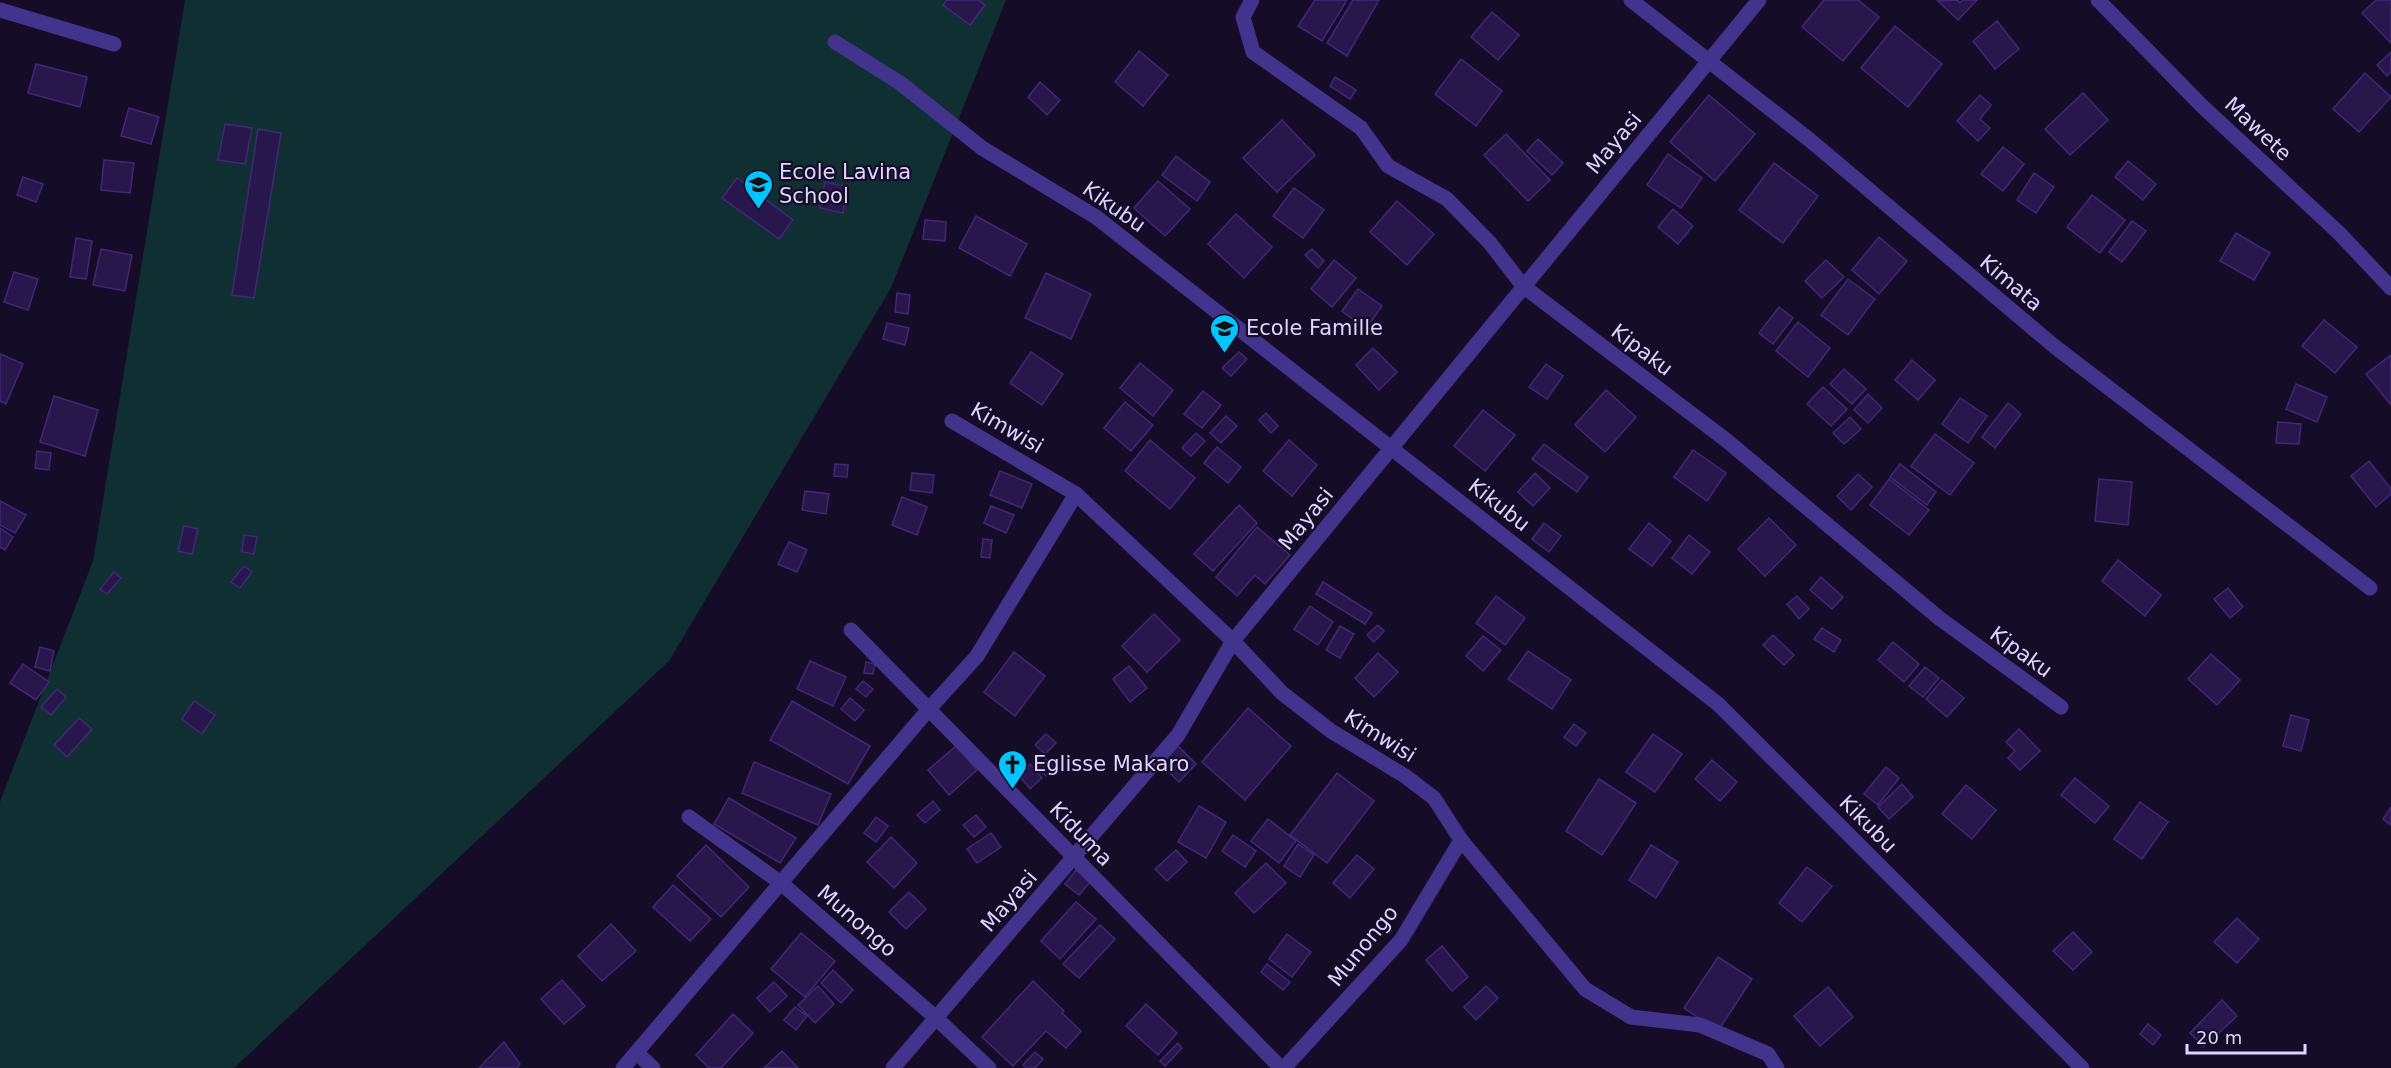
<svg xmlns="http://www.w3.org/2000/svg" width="2391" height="1068" viewBox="0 0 2391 1068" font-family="'DejaVu Sans',sans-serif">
	<rect width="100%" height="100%" fill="#150d28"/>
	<polygon fill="#0f2f32" points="185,0 1006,0 891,288 669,661 234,1068 0,1068 0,802 93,561"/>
	<g fill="#28174b" stroke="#412779" stroke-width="1.5">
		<polygon points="947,0 978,0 985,5 970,25 943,5"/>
		<polygon points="1315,0 1347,0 1322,41 1298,26"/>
		<polygon points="1353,0 1379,0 1347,56 1327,43"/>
		<polygon points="1824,0 1858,0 1879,17 1843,61 1802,27"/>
		<polygon points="1957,0 1960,3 1963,0 1977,0 1958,20 1938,1"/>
		<polygon points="2376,0 2391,0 2391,43 2362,13"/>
		<polygon points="1492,12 1519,35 1498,60 1471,37"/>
		<polygon points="1997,21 2019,49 1995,69 1973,41"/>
		<polygon points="1895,26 1942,64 1908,107 1861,68"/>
		<polygon points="1139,51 1168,75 1143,106 1115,82"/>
		<polygon points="2391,52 2391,72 2387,76 2377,65"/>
		<polygon points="1461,59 1502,91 1476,126 1435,94"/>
		<polygon points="36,64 87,77 80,107 28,93"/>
		<polygon points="2365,73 2391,97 2359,132 2333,109"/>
		<polygon points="1335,77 1356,90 1350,99 1330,86"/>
		<polygon points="1040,82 1060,100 1047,115 1028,97"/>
		<polygon points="2083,93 2108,120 2070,155 2045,129"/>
		<polygon points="1709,95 1755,134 1715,181 1670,142"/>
		<polygon points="1980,95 1991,105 1980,119 1990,128 1978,141 1957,121"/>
		<polygon points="129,108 159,117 151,144 121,136"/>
		<polygon points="1282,120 1315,155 1277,192 1243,158"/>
		<polygon points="225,124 252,128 245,164 218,160"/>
		<polygon points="258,129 281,133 254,298 232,295"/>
		<polygon points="1506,134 1550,180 1528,201 1484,155"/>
		<polygon points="1538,139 1563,163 1552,175 1527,151"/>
		<polygon points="2003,147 2024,164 2003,191 1981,174"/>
		<polygon points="1668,154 1702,178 1681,208 1647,185"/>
		<polygon points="1176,156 1210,182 1197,201 1162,175"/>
		<polygon points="104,160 134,163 130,193 101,190"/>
		<polygon points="2128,161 2156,184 2143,200 2115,177"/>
		<polygon points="1774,163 1818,196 1783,243 1739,210"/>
		<polygon points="2034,173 2054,187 2036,213 2017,200"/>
		<polygon points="23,177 43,184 36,202 17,195"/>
		<polygon points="737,178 793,220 779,239 722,198"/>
		<polygon points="1158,181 1190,209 1165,236 1134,208"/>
		<polygon points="825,182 848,187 843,213 820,208"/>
		<polygon points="1294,188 1324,210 1303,238 1273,216"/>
		<polygon points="2092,195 2125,220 2100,253 2067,227"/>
		<polygon points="1397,201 1434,234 1407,265 1370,232"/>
		<polygon points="1673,209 1693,226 1678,244 1658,227"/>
		<polygon points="1236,214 1272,247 1244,278 1208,244"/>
		<polygon points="976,216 1027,244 1010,276 959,248"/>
		<polygon points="925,220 946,222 945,241 923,239"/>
		<polygon points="2132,221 2146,231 2122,262 2109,252"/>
		<polygon points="2236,233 2270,253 2254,280 2220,261"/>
		<polygon points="1879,237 1907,261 1879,294 1852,270"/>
		<polygon points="76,238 92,241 86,279 70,277"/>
		<polygon points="101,249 132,255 125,291 93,285"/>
		<polygon points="1312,249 1324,261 1318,268 1305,255"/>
		<polygon points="1334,260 1356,278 1332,307 1311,289"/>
		<polygon points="1826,260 1844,277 1822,298 1805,281"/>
		<polygon points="14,272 38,279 28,310 4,302"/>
		<polygon points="1046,273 1091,294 1071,339 1025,318"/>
		<polygon points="1848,279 1875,299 1848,335 1821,315"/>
		<polygon points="1358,289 1382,306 1366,329 1342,311"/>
		<polygon points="897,293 910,295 908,314 895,312"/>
		<polygon points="1779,307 1793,318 1773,344 1759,333"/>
		<polygon points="2324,320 2357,347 2335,373 2302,346"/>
		<polygon points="1798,322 1830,348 1808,377 1776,351"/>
		<polygon points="887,323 909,328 905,345 883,339"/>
		<polygon points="1373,348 1397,372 1379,390 1356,365"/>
		<polygon points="1031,352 1063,374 1042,405 1010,383"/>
		<polygon points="1239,352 1247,359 1231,376 1222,368"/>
		<polygon points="0,354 23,364 6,404 0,401"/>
		<polygon points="2391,355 2391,405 2366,374"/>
		<polygon points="1912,360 1935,380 1918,400 1895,380"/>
		<polygon points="1140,363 1173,390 1153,416 1120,388"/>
		<polygon points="1546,364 1563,376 1547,399 1529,387"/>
		<polygon points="1844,369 1866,389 1852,404 1830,384"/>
		<polygon points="2296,384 2327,397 2317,422 2286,409"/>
		<polygon points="1823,387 1847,409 1831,426 1807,404"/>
		<polygon points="1606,390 1636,417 1605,452 1575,425"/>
		<polygon points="1203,391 1221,405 1202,428 1184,414"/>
		<polygon points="1868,394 1882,408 1868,423 1854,410"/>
		<polygon points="54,396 98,410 85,456 40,442"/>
		<polygon points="1960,398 1987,416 1968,443 1942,424"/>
		<polygon points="1125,402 1153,425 1131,451 1104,428"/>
		<polygon points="2008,403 2021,414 1995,448 1982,437"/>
		<polygon points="1483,410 1515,435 1485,471 1454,446"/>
		<polygon points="1266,413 1278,426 1271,433 1259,420"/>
		<polygon points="1226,416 1237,426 1221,443 1210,433"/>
		<polygon points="1850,417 1861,429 1844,444 1833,433"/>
		<polygon points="2278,422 2301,424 2299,444 2276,443"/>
		<polygon points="1196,433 1205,441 1191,456 1182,448"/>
		<polygon points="1935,434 1974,463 1950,495 1911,466"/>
		<polygon points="1150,440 1195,478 1170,509 1125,471"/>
		<polygon points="1289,440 1317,465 1292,496 1263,471"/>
		<polygon points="1544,444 1588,477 1577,492 1532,459"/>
		<polygon points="1217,447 1241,467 1228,483 1204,463"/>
		<polygon points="1693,450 1726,473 1707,501 1674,477"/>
		<polygon points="37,451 51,453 49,470 35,468"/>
		<polygon points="2369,461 2391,489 2391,494 2376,507 2351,476"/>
		<polygon points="835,464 848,465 847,477 834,476"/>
		<polygon points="1900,464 1936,492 1927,505 1890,477"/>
		<polygon points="1000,471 1032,484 1022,508 990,495"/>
		<polygon points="912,473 934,475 932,493 910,490"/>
		<polygon points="1535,473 1550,488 1533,506 1518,492"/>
		<polygon points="1858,474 1872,487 1851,510 1837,496"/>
		<polygon points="1889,479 1929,510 1909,535 1870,505"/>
		<polygon points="2099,479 2132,482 2128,525 2095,521"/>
		<polygon points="805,491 829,494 826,514 802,510"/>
		<polygon points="902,497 927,507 917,535 892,525"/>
		<polygon points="0,501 26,515 15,533 0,525"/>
		<polygon points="1239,505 1257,523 1213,571 1194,554"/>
		<polygon points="991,506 1014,515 1006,533 984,523"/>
		<polygon points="1769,518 1796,545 1765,576 1738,549"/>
		<polygon points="1544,523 1561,536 1549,552 1532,539"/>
		<polygon points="1649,523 1671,541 1652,566 1629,549"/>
		<polygon points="184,526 198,529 192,554 178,551"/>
		<polygon points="1257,527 1290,555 1265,584 1255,575 1237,596 1216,577"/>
		<polygon points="0,528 13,537 5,550 0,547"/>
		<polygon points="244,535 257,537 254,554 242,552"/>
		<polygon points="1689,535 1710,552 1692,574 1672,558"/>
		<polygon points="983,539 992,540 990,558 981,557"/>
		<polygon points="789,542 807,550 797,572 778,564"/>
		<polygon points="2118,560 2161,595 2145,616 2102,581"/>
		<polygon points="244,566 252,572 240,588 231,582"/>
		<polygon points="114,572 121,578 107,594 100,589"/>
		<polygon points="1821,577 1843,597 1832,609 1810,590"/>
		<polygon points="1323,582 1372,613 1365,624 1316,594"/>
		<polygon points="2228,588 2243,607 2230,618 2214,599"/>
		<polygon points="1496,596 1525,618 1505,645 1476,623"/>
		<polygon points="1797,596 1809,609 1799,619 1787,604"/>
		<polygon points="1310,606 1333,622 1318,645 1294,629"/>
		<polygon points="1154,614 1180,640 1147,672 1122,646"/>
		<polygon points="1378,625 1384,631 1374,642 1367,635"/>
		<polygon points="1340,626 1354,634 1340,658 1326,650"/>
		<polygon points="1822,628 1841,640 1834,652 1814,639"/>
		<polygon points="1773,635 1794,655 1784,665 1763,645"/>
		<polygon points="1483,636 1501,650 1483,671 1466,656"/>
		<polygon points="1893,642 1919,664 1904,682 1878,660"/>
		<polygon points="40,647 54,651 50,671 35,667"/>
		<polygon points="1528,651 1571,680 1552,709 1508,679"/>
		<polygon points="1014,652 1045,676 1015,716 984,692"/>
		<polygon points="1378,653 1398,672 1374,697 1355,678"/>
		<polygon points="2211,654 2240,680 2217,705 2188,679"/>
		<polygon points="810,661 846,677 833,706 797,689"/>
		<polygon points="866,662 875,664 873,674 864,673"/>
		<polygon points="23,664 49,682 36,700 10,683"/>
		<polygon points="1129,666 1147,688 1130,702 1113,679"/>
		<polygon points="1925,667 1939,678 1923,697 1909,686"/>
		<polygon points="1942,680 1964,698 1947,717 1926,699"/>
		<polygon points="863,681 873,689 866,697 856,689"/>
		<polygon points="57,689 66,697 51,715 41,707"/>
		<polygon points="850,698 864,710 855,721 841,709"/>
		<polygon points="194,701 215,715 202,734 182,719"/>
		<polygon points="792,701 870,746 848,784 770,740"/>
		<polygon points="1248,708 1291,746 1245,800 1202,762"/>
		<polygon points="2291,715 2309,720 2301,751 2283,746"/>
		<polygon points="79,718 92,729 67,757 54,745"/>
		<polygon points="1574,724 1586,733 1576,746 1564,737"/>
		<polygon points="2019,729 2040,751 2020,770 2008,758 2015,751 2006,742"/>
		<polygon points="1046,734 1056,743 1045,754 1035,745"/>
		<polygon points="1653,734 1682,754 1655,792 1626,772"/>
		<polygon points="956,746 977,770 949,795 928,770"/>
		<polygon points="1178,746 1196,764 1179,782 1161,764"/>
		<polygon points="1046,759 1055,767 1046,776 1037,768"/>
		<polygon points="1712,760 1737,782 1720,801 1695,779"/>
		<polygon points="754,762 831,794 818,825 742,793"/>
		<polygon points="1030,764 1042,778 1030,789 1018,774"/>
		<polygon points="1886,767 1899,778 1878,805 1864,794"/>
		<polygon points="1337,773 1374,801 1327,863 1290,835"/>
		<polygon points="2075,778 2109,806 2095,823 2061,795"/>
		<polygon points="1599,779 1636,803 1602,855 1566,831"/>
		<polygon points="1902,784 1913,797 1889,819 1878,807"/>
		<polygon points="1966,785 1996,810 1972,839 1942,814"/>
		<polygon points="729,798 796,838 780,863 714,824"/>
		<polygon points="933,801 940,810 925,823 917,815"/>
		<polygon points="2140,802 2168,822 2142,859 2114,839"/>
		<polygon points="1199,806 1226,822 1206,858 1178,842"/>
		<polygon points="2391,807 2391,825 2383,819"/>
		<polygon points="976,815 986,827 974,837 963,825"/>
		<polygon points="876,817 888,826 876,842 864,833"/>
		<polygon points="1268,819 1296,841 1279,863 1251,841"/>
		<polygon points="991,833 1001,847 977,863 967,849"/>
		<polygon points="1233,835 1256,851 1245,867 1222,851"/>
		<polygon points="891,837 917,863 894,888 867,862"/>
		<polygon points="1298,844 1314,855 1300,877 1284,866"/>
		<polygon points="706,845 749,887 721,917 677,876"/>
		<polygon points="1651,845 1678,862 1656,898 1629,880"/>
		<polygon points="1176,850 1187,862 1167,881 1155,869"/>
		<polygon points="1357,855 1374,869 1350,898 1333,883"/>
		<polygon points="1266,863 1286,883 1254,913 1235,893"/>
		<polygon points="1807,867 1832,886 1802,922 1779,903"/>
		<polygon points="1076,870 1090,882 1079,895 1065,884"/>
		<polygon points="673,885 711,919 690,941 653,907"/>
		<polygon points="909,892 926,909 906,929 889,912"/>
		<polygon points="1076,902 1096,919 1060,959 1041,941"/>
		<polygon points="2237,918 2259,939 2237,963 2214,942"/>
		<polygon points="611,924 636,951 602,981 578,956"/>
		<polygon points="1100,925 1115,939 1079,978 1063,964"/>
		<polygon points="2073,932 2092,952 2073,970 2053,951"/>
		<polygon points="801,933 835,961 805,997 771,969"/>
		<polygon points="1287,934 1311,952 1292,977 1269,959"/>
		<polygon points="1442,946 1468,977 1452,991 1426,960"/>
		<polygon points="1718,957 1752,979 1718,1031 1684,1008"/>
		<polygon points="1267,964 1290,982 1283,990 1261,972"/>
		<polygon points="833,970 853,990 841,1003 821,983"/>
		<polygon points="562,980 585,1006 564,1024 541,999"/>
		<polygon points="1033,981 1064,1011 1062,1013 1081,1031 1066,1048 1046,1031 1013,1066 982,1037"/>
		<polygon points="774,982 787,996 770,1012 757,998"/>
		<polygon points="818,986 834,1004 815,1023 798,1005"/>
		<polygon points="1486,986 1498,998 1476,1020 1464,1007"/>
		<polygon points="1828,987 1853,1017 1820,1046 1794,1016"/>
		<polygon points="2222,1000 2237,1016 2204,1047 2190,1033"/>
		<polygon points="1146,1004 1177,1033 1158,1055 1126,1026"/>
		<polygon points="795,1007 807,1016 796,1030 784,1020"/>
		<polygon points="733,1014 753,1033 721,1068 709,1068 696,1055"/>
		<polygon points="2148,1024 2161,1035 2153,1045 2140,1034"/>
		<polygon points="504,1042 520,1064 517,1068 479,1068"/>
		<polygon points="1178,1043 1182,1048 1165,1066 1160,1061"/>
		<polygon points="782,1051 798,1068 764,1068"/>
		<polygon points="1035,1052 1043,1059 1035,1068 1027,1068 1023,1065"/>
	</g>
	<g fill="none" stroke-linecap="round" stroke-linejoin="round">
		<g stroke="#42338c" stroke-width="15">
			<polyline points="1252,0 1243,17 1253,52 1361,128 1388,166 1447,199 1490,243 1523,286 1726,440 1939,618 2061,707"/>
			<polyline points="1631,0 1811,141 2054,346 2370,588"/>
			<polyline points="2098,0 2202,106 2339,233 2391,288"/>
			<polyline points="0,10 114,44"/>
			<polyline points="835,42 900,83 982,148 1096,217 1718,704 2082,1068"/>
			<polyline points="952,421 1076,494 1233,641 1282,693 1331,731 1405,776 1434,798 1461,840 1585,989 1631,1017 1700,1025 1768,1054 1777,1068"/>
			<polyline points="851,630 1281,1068"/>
			<polyline points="689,817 781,883 936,1018 989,1068"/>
			<polyline points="637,1053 653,1068"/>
			<polyline points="623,1068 929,709 977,656 1076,494"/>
			<polyline points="893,1068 1178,735 1233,641 1759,0"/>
			<polyline points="1284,1068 1401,940 1461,840"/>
		</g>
	</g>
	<defs>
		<symbol id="school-pin" viewBox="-11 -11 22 30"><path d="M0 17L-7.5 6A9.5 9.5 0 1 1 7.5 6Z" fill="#00c5ff" stroke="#150d28"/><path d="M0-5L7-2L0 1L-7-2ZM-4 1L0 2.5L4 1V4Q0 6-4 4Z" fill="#111"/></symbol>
		<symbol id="church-pin" viewBox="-11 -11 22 30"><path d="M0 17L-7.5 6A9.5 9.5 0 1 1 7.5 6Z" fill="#00c5ff" stroke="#150d28"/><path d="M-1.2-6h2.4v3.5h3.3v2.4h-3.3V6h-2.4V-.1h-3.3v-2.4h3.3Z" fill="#111"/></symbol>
	</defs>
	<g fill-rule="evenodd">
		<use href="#school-pin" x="742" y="168" width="33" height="45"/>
		<use href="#school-pin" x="1208" y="312" width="33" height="45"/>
		<use href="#church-pin" x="996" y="748" width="33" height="45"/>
	</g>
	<g text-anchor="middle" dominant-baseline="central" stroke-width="4.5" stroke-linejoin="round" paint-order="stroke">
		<g font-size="21" fill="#ded4ff" stroke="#150d28">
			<text transform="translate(2258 129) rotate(43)">Mawete</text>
			<text transform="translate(1614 143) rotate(-50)">Mayasi</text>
			<text transform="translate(1114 207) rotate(35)">Kikubu</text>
			<text transform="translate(2011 283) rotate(40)">Kimata</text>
			<text transform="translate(1642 350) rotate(37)">Kipaku</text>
			<text transform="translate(1007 428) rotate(30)">Kimwisi</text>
			<text transform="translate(1499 505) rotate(38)">Kikubu</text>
			<text transform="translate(1306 519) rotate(-51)">Mayasi</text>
			<text transform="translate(2021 652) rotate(36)">Kipaku</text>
			<text transform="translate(1380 736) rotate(32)">Kimwisi</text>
			<text transform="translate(1868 824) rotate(45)">Kikubu</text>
			<text transform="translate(1081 834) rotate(46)">Kiduma</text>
			<text transform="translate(1009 901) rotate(-49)">Mayasi</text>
			<text transform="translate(857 921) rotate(41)">Munongo</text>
			<text transform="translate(1363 946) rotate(-51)">Munongo</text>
		</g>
		<g font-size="21" fill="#ded4ff" stroke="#150d28" text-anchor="start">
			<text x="779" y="172">Ecole Lavina<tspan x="779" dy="24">School</tspan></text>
			<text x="1246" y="328">Ecole Famille</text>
			<text x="1033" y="764">Eglisse Makaro</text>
		</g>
	</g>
	<path d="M2187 1044v9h118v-9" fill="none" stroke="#ded4ff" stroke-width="3"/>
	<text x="2196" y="1044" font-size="18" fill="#ded4ff" stroke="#150d28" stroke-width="4.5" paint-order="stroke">20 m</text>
</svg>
